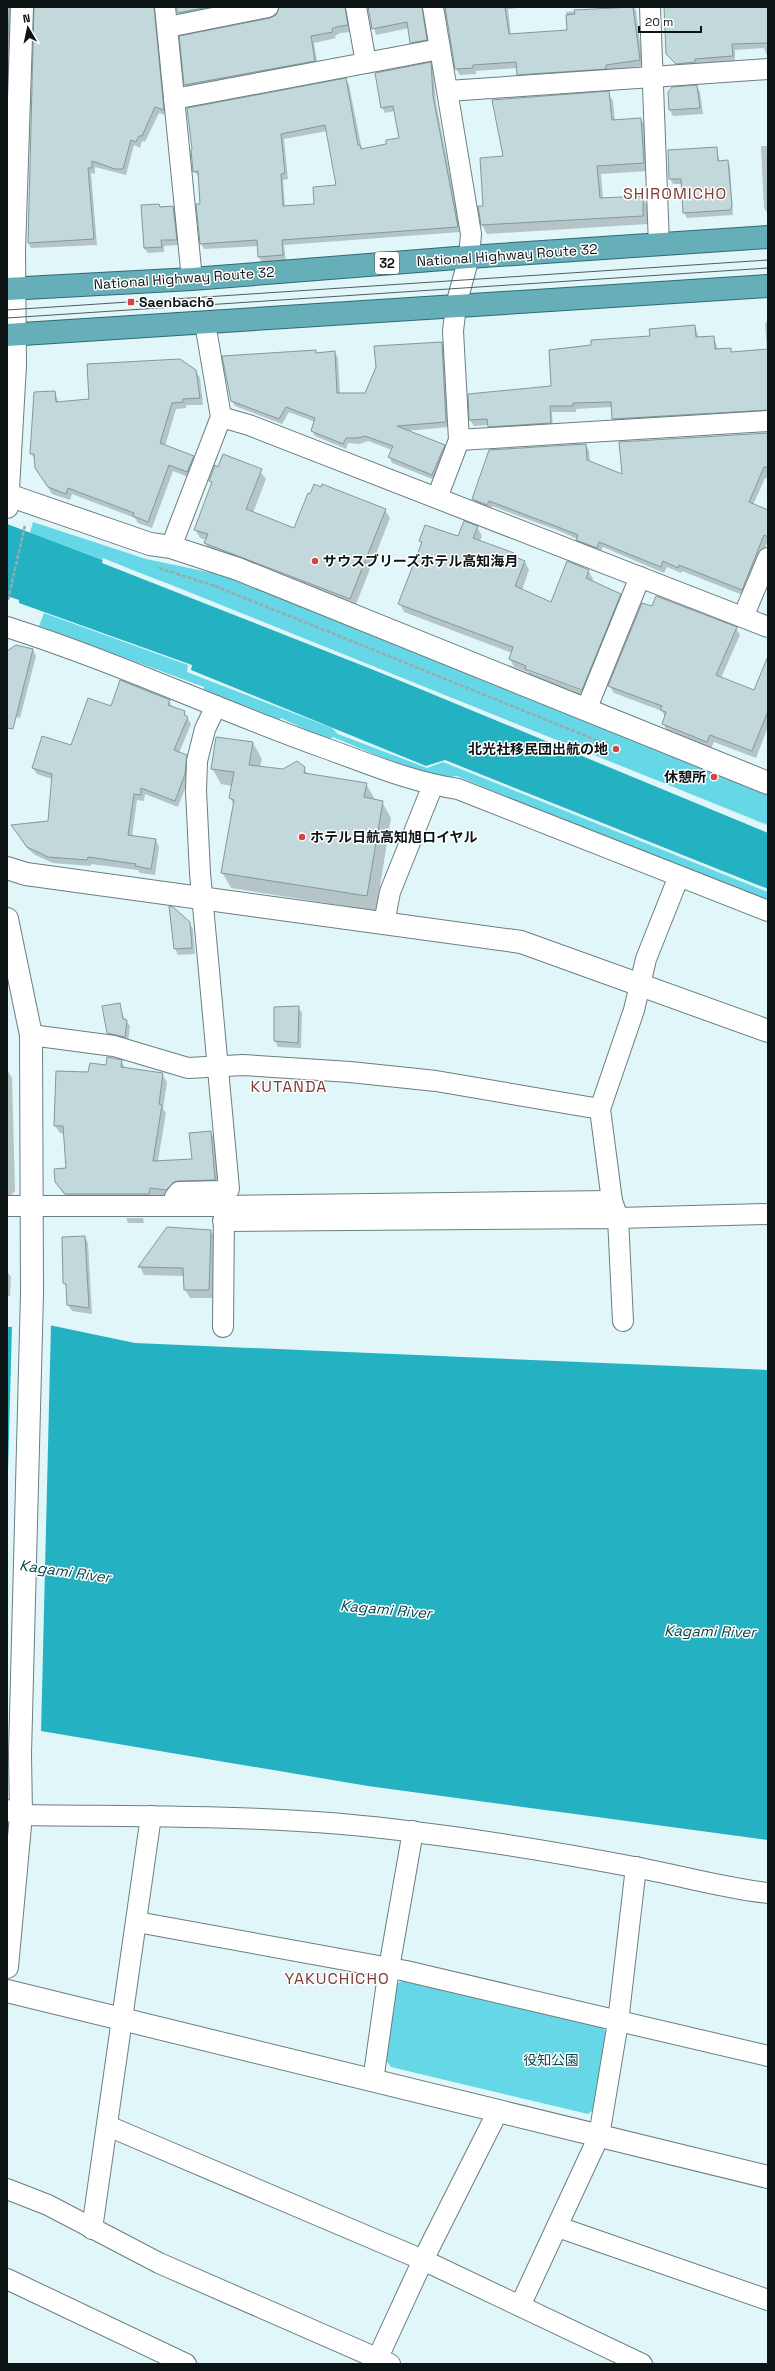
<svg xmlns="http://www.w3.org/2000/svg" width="775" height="2371" viewBox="0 0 775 2371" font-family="'Space Grotesk','Noto Sans JP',sans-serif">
	<rect width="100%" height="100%" fill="#e1f6f9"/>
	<g fill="#66d7e6">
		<polygon points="33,522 146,559 227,576 714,772 768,794 768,825 169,584 30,533"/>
		<polygon points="44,613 188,665 187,672 332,728 338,734 427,768 443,762 768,892 768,903 664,863 457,776 433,779 333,737 328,740 281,718 276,723 204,692 204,687 39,626"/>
		<polygon points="404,1980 602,2027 608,2034 596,2108 588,2114 391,2067 385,2059 396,1984"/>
	</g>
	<g fill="#24b2c3">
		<polygon points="7,524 148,577 384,674 768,826 768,889 445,760 426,766 191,670 192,665 19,603 19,600 7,596"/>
		<polygon points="49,1325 135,1343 768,1370 768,1840 368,1786 41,1731 7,1722 7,1327"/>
	</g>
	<g fill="#e1f6f9">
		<polygon points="103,558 768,826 768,833 384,674 102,563"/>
		<polygon points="51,1323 41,1733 7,1724 7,1508 12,1325"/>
	</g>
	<g fill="#0003" fill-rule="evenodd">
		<polygon points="7,7 15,7 9,123 7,123"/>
		<polygon points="35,7 160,7 167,115 159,113 145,142 142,141 140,148 134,145 126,175 95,167 95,174 91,173 97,245 31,248 28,242"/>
		<polygon points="177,7 243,7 182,19"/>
		<polygon points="280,7 350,7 350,32 340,33 335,36 336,38 314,43 318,67 189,91 185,85 181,37 271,19 280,12"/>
		<polygon points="368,7 428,7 430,46 415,49 409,28 376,35"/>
		<polygon points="444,7 527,7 508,9 511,35 568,31 566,12 634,7 636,11 643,66 521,81 517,68 476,71 476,74 460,75 456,69"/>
		<polygon points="665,7 768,7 768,58 764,48 735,50 735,62 680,69 667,54"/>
		<path d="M430,64L433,69L436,103L461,232L284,245L286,261L262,263L259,257V246L204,249L201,243L199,177L194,171L346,79L349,85L362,150L388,145L400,139L395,111L385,113L382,107ZM327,131L337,186L315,205L285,207L283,180L288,179L284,139Z"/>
		<polygon points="697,86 700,92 703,114 673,116 670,110"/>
		<polygon points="608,93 613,101 615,121 641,119 646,128 648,171 601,174 603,199 642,197 647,205 648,224 487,234 482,225 479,207 484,207 504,157"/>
		<polygon points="761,146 768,146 768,214 764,208"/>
		<polygon points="716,148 720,162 727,161 730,167 733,215 687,218 684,213 683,184 673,184 670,179"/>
		<polygon points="142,206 173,207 176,213 179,245 164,246 164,252 148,253 144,248"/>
		<polygon points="768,322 768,415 617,425 613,419 612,407 576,409 576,412 552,412 553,429 493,432 489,425 474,426 470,420 552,387 651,337 695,326 699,338 714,337 718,350 730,349 732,353 767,351 765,323"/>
		<polygon points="442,343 445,349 449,427 406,431 444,446 447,451 435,480 392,463 389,457 392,450 368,441 360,444 348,443 346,449 315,436 312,431 315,422 289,412 282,424 235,406 232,401 315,351 317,354 335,352 338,358 340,394 366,394"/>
		<polygon points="196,371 200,378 203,405 186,405 186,408 176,409 165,446 193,457 197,464 191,478 173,471 152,528 138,523 135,518 72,494 70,500 52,494 36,468 35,460 31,453 55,392 59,403 90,400"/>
		<polygon points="768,434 768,478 765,478 753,505 768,511 768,541 745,596 682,571 681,573 667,567 664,573 603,547 600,553 580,546 577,539 562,532 492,506 490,511 476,505 473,499 490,451 586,445 589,451 590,462 623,475"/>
		<polygon points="224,455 257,467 266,479 253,513 295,529 385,510 390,518 355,607 211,552 205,543 207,540 200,538 195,529 212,484 210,481"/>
		<path d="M477,527L482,536L480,541L514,554L517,559L525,562L529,570L522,590L552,603L588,570L593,579L592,582L620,594L625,603L587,698L531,677L528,672L514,667L510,659L512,653L404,612L400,604L422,545L420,541L458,537ZM528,669L587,691L586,692L528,671Z"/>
		<polygon points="736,628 740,635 721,678 754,691 768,657 768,727 756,758 714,742 711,748 667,731 663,723 665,717 662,711 614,693 609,685"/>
		<polygon points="33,650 36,656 20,718 7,715 7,653"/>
		<polygon points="169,701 173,708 184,712 191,724 179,753 186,756 190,762 188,781 178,807 145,794 144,801 137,800 132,836 156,840 159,847 155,875 140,873 138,870 91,864 91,866 53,863 35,855 26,847 13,826 49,822 52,779 37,774 33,768 72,747 111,707"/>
		<polygon points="253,743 262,759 260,767 283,770 304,768 308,775 366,784 376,801 382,802 391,818 376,911 231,888 222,872 234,805 230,798 232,786 221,784 212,768"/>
		<polygon points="189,923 193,929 195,954 178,955 175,948"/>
		<polygon points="119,1004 125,1020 130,1026 128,1043 111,1039 108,1033"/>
		<polygon points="298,1007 302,1013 301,1048 278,1047 275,1041"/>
		<polygon points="121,1061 126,1069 162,1074 167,1082 163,1109 166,1113 158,1161 193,1160 210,1132 215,1139 219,1187 170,1197 154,1195 153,1202 70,1202 61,1190 56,1182 67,1169 66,1142 64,1134 60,1133 55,1126 89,1073"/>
		<polygon points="7,1070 12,1078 15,1191 7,1200"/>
		<polygon points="126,1218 143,1218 144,1223 128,1223"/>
		<polygon points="211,1231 216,1240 214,1298 190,1298 185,1290 185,1276 144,1275 140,1267"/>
		<polygon points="85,1237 88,1243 92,1314 72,1311 68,1305 67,1289 64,1283"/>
		<polygon points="7,1271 11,1277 10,1296 7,1296"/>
	</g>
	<g fill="#c3d8db" stroke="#84989b" fill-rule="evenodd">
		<polygon points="7,7 9,7 7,83"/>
		<polygon points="34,7 154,7 164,110 155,107 142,136 139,136 136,142 131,140 123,169 115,169 92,161 92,168 88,168 94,239 28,243"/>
		<polygon points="177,7 209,7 177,13"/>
		<polygon points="279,7 345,7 348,25 336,27 332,29 333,32 311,36 315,61 184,85 179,36 270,18 276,15"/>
		<polygon points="368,7 422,7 427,40 410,43 407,22 372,29"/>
		<polygon points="445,7 505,7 509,34 567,30 566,15 575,14 574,10 633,7 640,60 606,65 606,69 517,75 516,62 473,65 473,68 455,69"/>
		<polygon points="664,7 768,7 768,43 732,44 733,56 695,59 695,62 676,64 666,54"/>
		<path d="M431,62L433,96L458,227L282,240L283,255L258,257L257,240L200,244L196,204H200L198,171L193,172L191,150L192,149L187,108L346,78L358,145H360L361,149L386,144V140L399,138L393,106L381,108L375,73ZM325,125L336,185L313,187L314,204L283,206L281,174L285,173L281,134Z"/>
		<polygon points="697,85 700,108 669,110 668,92 672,87"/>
		<polygon points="609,91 612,120 641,118 644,163 597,166 600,198 643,196 643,216 481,225 478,206 483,206 480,158 503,156 492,100"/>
		<polygon points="717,147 718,161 728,160 732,206 730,210 683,213 681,179 669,179 668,150"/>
		<polygon points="159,204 160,207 173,206 177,240 161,240 162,247 144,248 141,205"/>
		<polygon points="695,325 696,337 714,336 715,349 731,348 731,352 768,349 768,410 612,419 611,402 573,403 573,406 550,406 551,423 488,427 487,419 469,420 468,394 551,386 549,350 591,345 591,340 650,336 649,329"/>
		<polygon points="442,342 446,422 397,426 445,445 432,475 388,457 393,446 365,436 357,438 346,438 343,444 311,431 315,418 286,407 279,419 231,401 222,356 316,350 316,353 335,351 337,393 365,393 376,367 374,346"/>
		<polygon points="180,359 196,370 200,398 183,399 183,402 172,403 160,443 194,456 187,472 169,465 148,522 133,516 134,513 68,488 66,494 48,487 35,468 34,454 30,454 34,392 55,391 56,402 89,399 87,364"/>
		<polygon points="768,433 768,467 764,467 749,502 768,510 768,537 764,535 742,590 679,565 678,568 663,561 661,567 599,542 597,548 576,540 578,535 558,527 489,501 487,505 472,499 489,450 586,444 587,460 622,474 619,442"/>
		<polygon points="223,454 262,469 246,509 294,528 308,493 310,494 314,484 321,487 322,484 386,509 350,599 204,543 208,534 194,530 212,482 209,481 215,465 218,467"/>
		<polygon points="464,521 478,526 473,538 514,553 513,556 525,561 515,586 551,602 567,561 589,570 586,578 621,594 582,690 525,669 526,666 509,659 513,647 398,604 422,542 419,541 425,525 458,536"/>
		<polygon points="656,596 737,627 716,675 754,690 768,656 768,711 752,751 710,735 707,742 662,724 666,712 660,710 662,706 608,686 642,603 652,606"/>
		<polygon points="16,645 33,649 13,729 7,728 7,651"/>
		<polygon points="120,680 170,700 168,705 185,711 184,715 188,717 174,750 187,755 185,774 175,801 141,788 141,795 134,794 128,835 156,839 151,869 135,866 136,864 88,857 87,860 48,857 27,847 11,825 48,821 52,774 32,768 42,736 71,745 88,698 111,706"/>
		<polygon points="216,737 253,742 249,765 283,769 297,761 305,767 304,773 367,783 364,797 383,801 367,896 221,873 234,800 229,798 234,772 211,769"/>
		<polygon points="169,906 173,907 190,922 192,948 174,949"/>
		<polygon points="120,1003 123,1019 127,1020 125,1037 107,1033 102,1006"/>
		<polygon points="299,1006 298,1043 274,1041 274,1007"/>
		<polygon points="107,1057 122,1060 121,1067 163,1073 159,1104 162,1105 153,1161 192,1159 189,1133 211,1131 215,1180 178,1181 174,1182 166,1190 150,1188 149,1194 65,1194 55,1182 54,1169 66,1168 63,1126 54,1126 56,1071 88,1072 90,1063 106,1065"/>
		<polygon points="167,1227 211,1230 209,1290 184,1290 183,1268 138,1267"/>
		<polygon points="85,1236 89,1308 67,1305 66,1284 63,1283 62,1237"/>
	</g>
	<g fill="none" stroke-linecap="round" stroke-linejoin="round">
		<defs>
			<g id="minor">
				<polyline points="165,7 192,279"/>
				<polyline points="356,7 366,63"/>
				<polyline points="433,7 471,234 469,257 456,305 453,331 459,440 437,498"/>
				<polyline points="650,7 659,245"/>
				<polyline points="168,27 268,7"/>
				<polyline points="448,91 768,69"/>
				<polyline points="174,99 440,49"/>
				<polyline points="221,417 249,425 768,627"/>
				<polyline points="459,440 768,421"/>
				<polyline points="171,547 221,417 205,323"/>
				<polyline points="743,617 768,558"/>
				<path d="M7,627C114,661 216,709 322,747C367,763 410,782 458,789L768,911"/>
				<polyline points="586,710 640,577"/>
				<polyline points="384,923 390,892 433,785"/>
				<polyline points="31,1035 114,1046 188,1068 243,1065 350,1072 436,1081 600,1109"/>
				<polyline points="612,1201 600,1109 634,1010 646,959 679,876"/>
				<polyline points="174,1204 175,1197 179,1192 222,1191 229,1189 200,873 196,791 197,761 205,729 216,706"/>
				<polyline points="7,1206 224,1206 612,1201 618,1218 768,1214"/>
				<polyline points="223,1221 618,1218 623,1321"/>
				<polyline points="223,1327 224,1209"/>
				<path d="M7,1810L21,1815C152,1817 284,1814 414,1832C488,1841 561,1853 634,1867C679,1875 722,1888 768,1893"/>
				<polyline points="137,1922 406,1971 768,2056"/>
				<polyline points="373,2081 389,1968 413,1831"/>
				<polyline points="108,2126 423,2260 642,2364"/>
				<polyline points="7,2189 48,2205 159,2263 390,2364"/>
				<polyline points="558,2227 768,2300"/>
				<polyline points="92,2229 151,1816"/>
				<polyline points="7,2279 186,2364"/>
				<polyline points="520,2306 599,2136 618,2022 636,1867"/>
				<polyline points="375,2364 423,2260 498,2111"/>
			</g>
			<g id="tertiary">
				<polyline points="8,495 150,544 171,547 238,569 768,783"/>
				<polyline points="7,507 15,365 14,251 22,7"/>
				<polyline points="7,868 26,874 521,942 768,1031"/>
				<polyline points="7,919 31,1035 32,1293 20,1754 21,1815 7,1967"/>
				<polyline points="7,1991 768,2177"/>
			</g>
			<g id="trunk">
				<polyline points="7,289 192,279 469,257 768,237"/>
				<polyline points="7,335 768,286"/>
			</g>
		</defs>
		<use href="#minor" stroke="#6b7e81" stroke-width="22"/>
		<use href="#tertiary" stroke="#6b7e81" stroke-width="24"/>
		<use href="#trunk" stroke="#2e6b74" stroke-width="24"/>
		<g stroke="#99a9ac" stroke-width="2.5" stroke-dasharray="4 2" stroke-linecap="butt">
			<polyline points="159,568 215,586"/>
			<polyline points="215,586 606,744 607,741"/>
			<polyline points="8,600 25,525"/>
		</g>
		<use href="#minor" stroke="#fff" stroke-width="20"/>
		<use href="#tertiary" stroke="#fff" stroke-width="22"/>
		<use href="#trunk" stroke="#67afb8" stroke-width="22"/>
		<g stroke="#515d5f" stroke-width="1">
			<polyline points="7,310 768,260"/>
			<polyline points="7,318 768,268"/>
		</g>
	</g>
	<g fill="#d4453e" stroke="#fff" stroke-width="1.5">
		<rect x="127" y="298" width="8" height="8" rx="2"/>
		<circle cx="315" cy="561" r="4"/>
		<circle cx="616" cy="749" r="4"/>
		<circle cx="714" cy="777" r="4"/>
		<circle cx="302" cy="837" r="4"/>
	</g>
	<g text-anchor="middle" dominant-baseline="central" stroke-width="3" stroke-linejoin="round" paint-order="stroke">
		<rect fill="#fff" stroke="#555a5a" stroke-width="1" x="375" y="252" width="24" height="22" rx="3"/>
		<g font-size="13" font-weight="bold" fill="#0c1314">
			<text x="387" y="263">32</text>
		</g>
		<g font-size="14" fill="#0c1314" stroke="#fff">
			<text transform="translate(507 255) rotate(-4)">National Highway Route 32</text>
			<text transform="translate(184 278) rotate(-4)">National Highway Route 32</text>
		</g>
		<g font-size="14" font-weight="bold" fill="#0c1314" stroke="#fff" text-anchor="start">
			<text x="139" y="302">Saenbachō</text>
			<text x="323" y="561">サウスブリーズホテル高知海月</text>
			<text x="608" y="749" text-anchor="end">北光社移民団出航の地</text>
			<text x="706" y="777" text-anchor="end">休憩所</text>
			<text x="310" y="837">ホテル日航高知旭ロイヤル</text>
		</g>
		<g font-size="14" fill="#0c474e" stroke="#fff">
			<text x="551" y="2060">役知公園</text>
		</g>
		<g font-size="15" font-style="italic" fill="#0a454c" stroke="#fff">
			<text transform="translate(65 1571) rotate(8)">Kagami River</text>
			<text transform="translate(386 1609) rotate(5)">Kagami River</text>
			<text transform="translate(710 1631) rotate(1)">Kagami River</text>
		</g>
		<g font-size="16" letter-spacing="1" fill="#813933" stroke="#fff">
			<text x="675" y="193">SHIROMICHO</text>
			<text x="289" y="1086">KUTANDA</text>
			<text x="337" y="1978">YAKUCHICHO</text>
		</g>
	</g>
	<rect width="775" height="2371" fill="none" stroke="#0c1314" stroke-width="16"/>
	<g transform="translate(28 28) rotate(351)" stroke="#ffffff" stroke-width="3" paint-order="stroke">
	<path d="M0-3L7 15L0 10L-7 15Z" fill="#0c1314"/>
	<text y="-6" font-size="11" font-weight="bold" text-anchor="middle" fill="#0c1314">N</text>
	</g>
	<path d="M639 26v6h62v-6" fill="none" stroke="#0c1314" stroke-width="2"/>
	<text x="645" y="26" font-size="12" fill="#0c1314" stroke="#ffffff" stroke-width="3" paint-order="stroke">20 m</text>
</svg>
